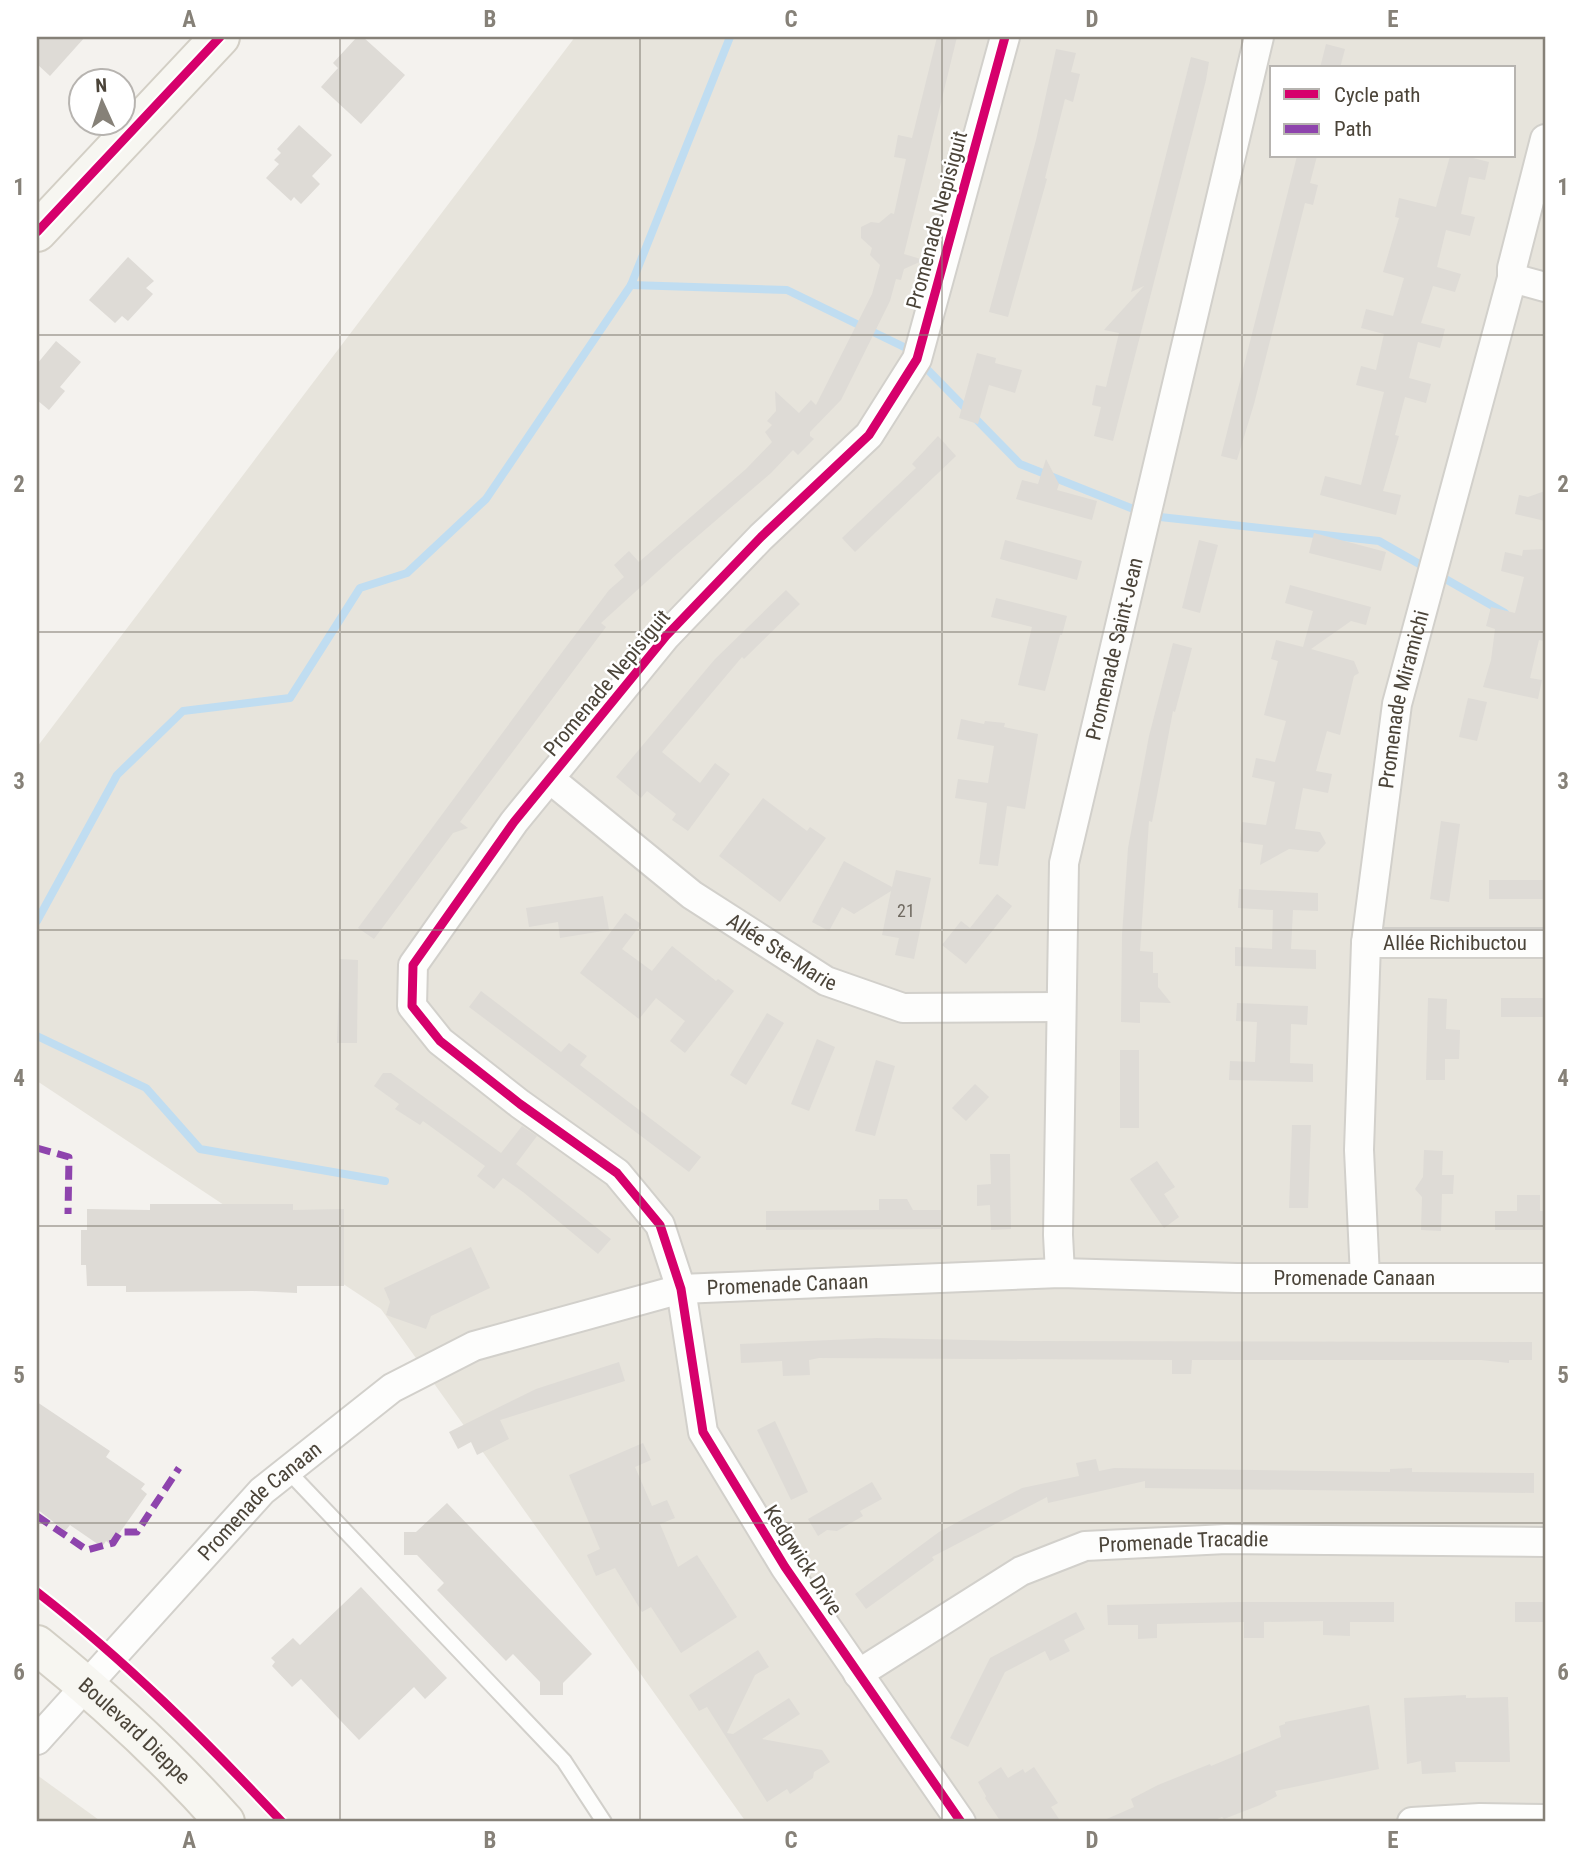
<svg xmlns="http://www.w3.org/2000/svg" width="1582" height="1859" viewBox="0 0 1582 1859" font-family="'Roboto Condensed',sans-serif">
	<rect width="100%" height="100%" fill="#f4f2ee"/>
	<g fill="#e7e4dc" fill-rule="evenodd">
		<path d="M575,37H1545V1822H746L381,1309L37,1081V747ZM1272,68H1514V156H1272Z"/>
		<polygon points="37,1775 99,1820 101,1822 37,1822"/>
	</g>
	<g fill="none" stroke-linecap="round" stroke-linejoin="round">
		<g stroke="#c0ddf1" stroke-width="8">
			<polyline points="631,285 787,290 906,348 913,354"/>
			<polyline points="922,364 1020,464 1151,516 1379,541 1505,613"/>
			<polyline points="37,921 117,775 183,711 290,698 360,588 407,573 486,499 631,285 730,37"/>
			<polyline points="37,1036 146,1088 200,1149 385,1181"/>
		</g>
	</g>
	<g fill="#dedbd6">
		<polygon points="37,37 85,37 50,76 37,64"/>
		<polygon points="357,37 363,37 405,75 361,124 321,87 338,68 333,63"/>
		<polygon points="937,37 957,37 904,254 924,260 904,269 901,280 896,279 890,301 841,400 810,432 810,436 814,439 798,455 793,450 771,473 678,553 601,623 606,627 460,822 468,828 453,833 374,939 358,928 566,647 609,590 624,577 614,565 629,551 639,562 746,469 772,442 765,432 772,425 767,421 776,411 775,391 799,413 811,400 816,405 872,294 880,265 870,255 872,248 861,238 861,227 871,222 879,223 891,213 894,214 906,159 894,157 898,135 912,138"/>
		<polygon points="1326,44 1345,49 1340,68 1320,68"/>
		<polygon points="1056,49 1076,53 1071,72 1080,74 1073,102 1065,99 1045,178 1047,179 1008,317 989,312 1036,140"/>
		<polygon points="1191,57 1209,62 1206,80 1113,441 1094,436 1101,407 1092,405 1096,385 1106,387 1119,333 1104,330 1144,286 1131,292"/>
		<polygon points="299,125 332,155 312,176 320,184 301,204 294,197 291,201 266,178 279,164 274,160 281,153 277,149"/>
		<polygon points="1297,156 1317,156 1310,183 1318,185 1313,205 1305,203 1254,404 1237,460 1221,456"/>
		<polygon points="1450,156 1465,156 1489,162 1485,180 1469,177 1461,214 1475,217 1470,236 1446,230 1437,267 1461,274 1455,292 1433,286 1421,323 1445,329 1440,348 1418,342 1409,378 1431,384 1426,403 1405,397 1395,435 1399,436 1383,491 1401,495 1396,515 1320,495 1325,476 1361,485 1384,392 1356,385 1361,366 1376,370 1384,334 1361,328 1366,309 1393,316 1404,278 1383,272 1399,218 1395,217 1399,198 1436,207"/>
		<polygon points="128,257 154,281 146,288 153,294 128,321 122,316 115,323 89,300"/>
		<polygon points="56,341 81,362 60,387 65,391 49,410 37,400 37,364"/>
		<polygon points="977,353 996,358 995,363 1022,370 1015,393 989,385 978,424 959,418"/>
		<polygon points="938,436 956,456 855,552 842,538 916,468 912,464"/>
		<polygon points="1046,459 1059,484 1057,490 1097,501 1092,520 1016,499 1022,480 1038,484"/>
		<polygon points="1545,491 1545,521 1515,514 1519,495 1528,497"/>
		<polygon points="1314,533 1386,552 1381,571 1309,553"/>
		<polygon points="1005,540 1082,561 1077,580 1000,559"/>
		<polygon points="1199,540 1218,545 1200,613 1182,608"/>
		<polygon points="1545,549 1545,641 1539,640 1530,678 1542,680 1538,699 1483,687 1491,660 1495,629 1486,626 1491,607 1515,613 1524,577 1501,571 1505,552 1522,556 1523,550"/>
		<polygon points="1290,585 1371,607 1366,625 1351,621 1311,649 1354,661 1359,673 1354,676 1340,735 1327,731 1316,771 1332,774 1328,793 1303,788 1295,829 1320,832 1326,843 1318,852 1289,849 1260,865 1263,845 1240,842 1242,822 1266,825 1275,782 1252,777 1256,758 1275,762 1286,721 1264,715 1278,661 1271,659 1276,640 1303,647 1313,611 1285,603"/>
		<polygon points="786,590 800,604 744,659 742,657 662,752 700,783 715,763 730,774 688,831 672,820 676,814 647,791 641,798 616,777 715,659"/>
		<polygon points="996,598 1067,616 1062,635 1060,635 1045,691 1018,685 1032,627 991,617"/>
		<polygon points="1173,643 1192,648 1175,712 1173,711 1152,822 1149,821 1140,951 1153,952 1153,973 1158,973 1158,987 1171,1003 1140,1002 1140,1023 1121,1022 1122,935 1128,848 1149,736"/>
		<polygon points="1468,698 1487,702 1477,741 1459,737"/>
		<polygon points="961,719 984,724 985,721 1005,723 1004,727 1038,734 1025,809 1007,806 998,866 979,864 987,803 955,798 958,779 988,783 994,746 957,739"/>
		<polygon points="763,798 807,831 810,827 826,838 780,902 719,856"/>
		<polygon points="1441,821 1460,824 1449,902 1430,899"/>
		<polygon points="844,861 892,887 896,870 931,878 914,959 895,955 899,938 882,935 891,891 854,914 842,907 829,931 812,922"/>
		<rect x="1489" y="880" width="56" height="19"/>
		<polygon points="1239,889 1318,893 1318,911 1293,910 1291,949 1316,950 1316,969 1235,966 1235,947 1272,949 1273,910 1238,908"/>
		<polygon points="997,894 1012,906 966,964 942,945 961,921 970,928"/>
		<polygon points="603,896 609,930 560,938 558,922 529,927 526,908"/>
		<polygon points="625,913 641,924 622,949 652,971 672,946 716,981 718,979 734,991 685,1053 670,1041 685,1021 656,998 639,1019 580,973"/>
		<polygon points="340,959 358,960 357,1043 337,1043"/>
		<polygon points="481,991 561,1052 569,1043 587,1056 580,1065 701,1157 689,1172 469,1007"/>
		<polygon points="1428,998 1447,999 1446,1029 1460,1030 1459,1059 1445,1059 1445,1080 1426,1080"/>
		<rect x="1501" y="998" width="44" height="19"/>
		<polygon points="1237,1003 1308,1006 1307,1025 1291,1024 1290,1063 1313,1064 1313,1082 1229,1080 1230,1061 1255,1062 1257,1022 1236,1021"/>
		<polygon points="767,1013 784,1023 746,1085 730,1075"/>
		<polygon points="817,1039 835,1047 809,1111 791,1104"/>
		<rect x="1120" y="1050" width="19" height="78"/>
		<polygon points="876,1060 895,1066 875,1136 855,1131"/>
		<polygon points="383,1073 391,1073 501,1153 522,1126 537,1136 516,1164 611,1239 598,1254 523,1192 503,1178 494,1189 477,1176 485,1166 423,1121 420,1125 395,1109 399,1104 374,1086"/>
		<polygon points="975,1084 989,1097 966,1121 952,1108"/>
		<polygon points="1292,1125 1311,1125 1308,1208 1289,1208"/>
		<polygon points="1424,1150 1443,1151 1442,1175 1454,1175 1453,1194 1442,1194 1441,1231 1421,1230 1422,1197 1415,1189 1423,1177"/>
		<polygon points="990,1154 1010,1154 1011,1229 991,1230 990,1205 977,1206 977,1185 991,1184"/>
		<polygon points="1157,1161 1175,1187 1164,1194 1179,1217 1164,1228 1130,1179"/>
		<polygon points="1517,1195 1540,1195 1540,1211 1545,1211 1545,1230 1495,1230 1495,1211 1517,1211"/>
		<polygon points="879,1199 907,1199 913,1210 941,1210 941,1229 766,1230 766,1211 879,1210"/>
		<polygon points="150,1204 293,1204 293,1210 344,1209 344,1286 297,1286 297,1293 253,1291 126,1292 126,1286 87,1286 86,1265 81,1265 81,1230 87,1230 87,1209 150,1210"/>
		<polygon points="471,1247 490,1288 431,1316 426,1329 386,1315 390,1302 384,1288"/>
		<polygon points="877,1338 1022,1341 1532,1342 1532,1360 1509,1360 1509,1363 1481,1360 1192,1360 1191,1374 1172,1374 1172,1360 819,1358 809,1360 810,1375 783,1376 782,1361 741,1363 740,1344"/>
		<polygon points="619,1362 625,1381 500,1420 509,1439 477,1455 471,1442 458,1449 449,1432 536,1389"/>
		<polygon points="37,1402 110,1451 106,1457 145,1484 141,1489 147,1494 111,1545 106,1541 102,1547 70,1525 65,1531 37,1509"/>
		<polygon points="775,1421 808,1492 791,1500 757,1430"/>
		<polygon points="643,1443 651,1460 635,1467 652,1506 667,1500 675,1518 660,1524 678,1567 697,1555 737,1617 681,1653 651,1607 642,1612 615,1568 596,1576 587,1555 600,1549 569,1475"/>
		<polygon points="1096,1459 1099,1471 1114,1468 1390,1472 1390,1469 1412,1468 1412,1472 1534,1473 1534,1493 1145,1488 1145,1481 1048,1503 1047,1497 932,1557 934,1560 866,1609 855,1594 939,1532 1022,1488 1079,1476 1076,1463"/>
		<polygon points="872,1482 882,1499 860,1511 863,1516 837,1531 827,1530 818,1536 808,1519"/>
		<polygon points="447,1503 592,1654 563,1683 563,1695 540,1695 540,1682 513,1654 506,1661 437,1590 444,1583 417,1555 404,1555 404,1532 416,1532"/>
		<polygon points="361,1587 447,1678 425,1699 414,1687 359,1740 301,1679 292,1687 272,1666 275,1662 271,1658 293,1638 300,1645"/>
		<polygon points="1238,1602 1394,1602 1394,1622 1350,1622 1350,1636 1323,1635 1323,1621 1264,1622 1264,1638 1244,1638 1244,1622 1157,1624 1157,1638 1138,1639 1138,1625 1108,1625 1107,1605"/>
		<rect x="1515" y="1602" width="30" height="20"/>
		<polygon points="1076,1612 1085,1629 1064,1640 1070,1651 1050,1661 1045,1651 1005,1672 968,1747 950,1738 990,1658"/>
		<polygon points="758,1650 769,1667 755,1675 727,1733 733,1734 789,1698 800,1714 762,1739 822,1750 830,1762 814,1772 813,1778 790,1794 787,1789 767,1802 707,1707 699,1711 689,1695"/>
		<polygon points="1466,1695 1466,1698 1508,1697 1510,1762 1455,1762 1456,1772 1422,1774 1421,1761 1407,1764 1404,1698"/>
		<polygon points="1369,1705 1379,1769 1275,1791 1277,1796 1260,1805 1224,1819 1222,1817 1210,1822 1100,1822 1134,1807 1131,1799 1158,1785 1210,1764 1211,1766 1281,1737 1279,1726 1285,1724 1285,1722"/>
		<polygon points="1001,1767 1008,1778 1023,1769 1025,1773 1034,1767 1058,1803 1051,1807 1061,1822 1001,1822 985,1798 986,1796 978,1782"/>
	</g>
	<g fill="none" stroke-linecap="round" stroke-linejoin="round">
		<defs>
			<polyline id="lane" points="288,1471 564,1761 604,1822"/>
			<g id="street">
				<polyline points="1512,278 1545,287"/>
				<path id="s1" d="M550,779L692,895L826,981L903,1008L1061,1007"/>
				<path id="s2" d="M1366,943H1545"/>
				<path id="s3" d="M1060,1273L1058,1235L1064,863L1259,37"/>
				<path id="s4" d="M1365,1277L1359,1150L1366,943L1397,704L1512,278V268L1545,139"/>
				<path id="s5" d="M858,1674L1021,1571L1085,1546L1226,1539L1545,1542"/>
				<path id="s6" d="M37,1740L262,1491L392,1388L474,1346L681,1289L1060,1273L1237,1278H1545"/>
				<polyline points="961,1822 785,1567 703,1432 681,1289 660,1225 617,1173 520,1104 440,1041 412,1006 413,965 514,822 666,636 761,537 869,435 917,359 1005,37"/>
				<polyline points="1412,1822 1480,1818 1545,1819"/>
			</g>
			<g id="secondary">
				<polyline points="37,232 220,37"/>
				<path id="s7" d="M37,1645C104,1699 168,1758 225,1822"/>
			</g>
		</defs>
		<use href="#lane" stroke="#d2d0cb" stroke-width="18"/>
		<use href="#street" stroke="#d2d0cb" stroke-width="32"/>
		<use href="#secondary" stroke="#d3cfc5" stroke-width="42"/>
		<use href="#lane" stroke="#fdfdfc" stroke-width="14"/>
		<use href="#street" stroke="#fdfdfc" stroke-width="28"/>
		<use href="#secondary" stroke="#f7f6f1" stroke-width="38"/>
		<g stroke="#8e44ad" stroke-width="7" stroke-dasharray="14 7" stroke-linecap="butt">
			<polyline points="37,1148 69,1157 68,1214"/>
			<polyline points="37,1516 87,1550 113,1543 120,1532 137,1532 179,1468"/>
		</g>
		<defs>
			<g id="cycleway">
				<polyline points="37,232 220,37"/>
				<path d="M37,1592C126,1661 205,1740 282,1822"/>
				<polyline points="961,1822 785,1567 703,1432 681,1289 660,1225 617,1173 520,1104 440,1041 412,1006 413,965 514,822 666,636 761,537 869,435 917,359 1005,37"/>
			</g>
		</defs>
		<use href="#cycleway" stroke="#fff" stroke-width="13"/>
		<use href="#cycleway" stroke="#d6006c" stroke-width="9"/>
	</g>
	<path fill="none" stroke="#868178" stroke-width="2" stroke-opacity="0.55" d="M340,37V1822M640,37V1822M942,37V1822M1242,37V1822M37,335H1545M37,632H1545M37,930H1545M37,1226H1545M37,1523H1545"/>
	<g text-anchor="middle" dominant-baseline="central" stroke-width="5" stroke-linejoin="round" paint-order="stroke">
		<g font-size="18" fill="#706a61">
			<text x="906" y="910">21</text>
		</g>
		<g font-size="21" fill="#4b4439" stroke="#fff">
			<text transform="translate(937 220) rotate(-75)">Promenade Nepisiguit</text>
			<text stroke="none"><textPath href="#s3" startOffset="630">Promenade Saint-Jean</textPath></text>
			<text transform="translate(607 683) rotate(-50)">Promenade Nepisiguit</text>
			<text stroke="none"><textPath href="#s4" startOffset="581">Promenade Miramichi</textPath></text>
			<text stroke="none"><textPath href="#s2" startOffset="89">Allée Richibuctou</textPath></text>
			<text stroke="none"><textPath href="#s1" startOffset="290">Allée Ste-Marie</textPath></text>
			<text stroke="none"><textPath href="#s6" startOffset="1482">Promenade Canaan</textPath></text>
			<text stroke="none"><textPath href="#s6" startOffset="915">Promenade Canaan</textPath></text>
			<text stroke="none"><textPath href="#s6" startOffset="327">Promenade Canaan</textPath></text>
			<text stroke="none"><textPath href="#s5" startOffset="360">Promenade Tracadie</textPath></text>
			<text transform="translate(803 1560) rotate(57)">Kedgwick Drive</text>
			<text stroke="none"><textPath href="#s7" startOffset="130">Boulevard Dieppe</textPath></text>
		</g>
	</g>
	<rect width="1582" height="1859" fill="none" stroke="#ffffff" stroke-width="77"/>
	<rect x="1270" y="66" width="245" height="91" fill="#ffffff" stroke="#b7b4b0" stroke-width="2"/>
	<rect x="1284" y="89" width="35" height="10" fill="#d6006c" stroke="#b7b4b0" stroke-width="2"/>
	<text x="1334" y="102" font-size="21" fill="#4b4439">Cycle path</text>
	<rect x="1284" y="124" width="35" height="10" fill="#8e44ad" stroke="#b7b4b0" stroke-width="2"/>
	<text x="1334" y="136" font-size="21" fill="#4b4439">Path</text>
	<g transform="translate(102 102) rotate(357)"><circle r="33" fill="#ffffff" stroke="#b7b4b0" stroke-width="2"/>
	<path d="M0-5L12 26L0 18L-12 26Z" fill="#868178"/>
	<text y="-10" font-size="19" font-weight="bold" text-anchor="middle" fill="#4b4439">N</text>
	</g>
	<rect x="38" y="38" width="1506" height="1782" fill="none" stroke="#868178" stroke-width="2.5"/>
	<g font-size="23" text-anchor="middle" font-weight="bold" fill="#868178">
		<text x="189" y="27">A</text>
		<text x="490" y="27">B</text>
		<text x="791" y="27">C</text>
		<text x="1092" y="27">D</text>
		<text x="1393" y="27">E</text>
		<text x="19" y="195">1</text>
		<text x="1563" y="195">1</text>
		<text x="19" y="492">2</text>
		<text x="1563" y="492">2</text>
		<text x="19" y="789">3</text>
		<text x="1563" y="789">3</text>
		<text x="19" y="1086">4</text>
		<text x="1563" y="1086">4</text>
		<text x="19" y="1383">5</text>
		<text x="1563" y="1383">5</text>
		<text x="19" y="1680">6</text>
		<text x="1563" y="1680">6</text>
		<text x="189" y="1848">A</text>
		<text x="490" y="1848">B</text>
		<text x="791" y="1848">C</text>
		<text x="1092" y="1848">D</text>
		<text x="1393" y="1848">E</text>
	</g>
</svg>
